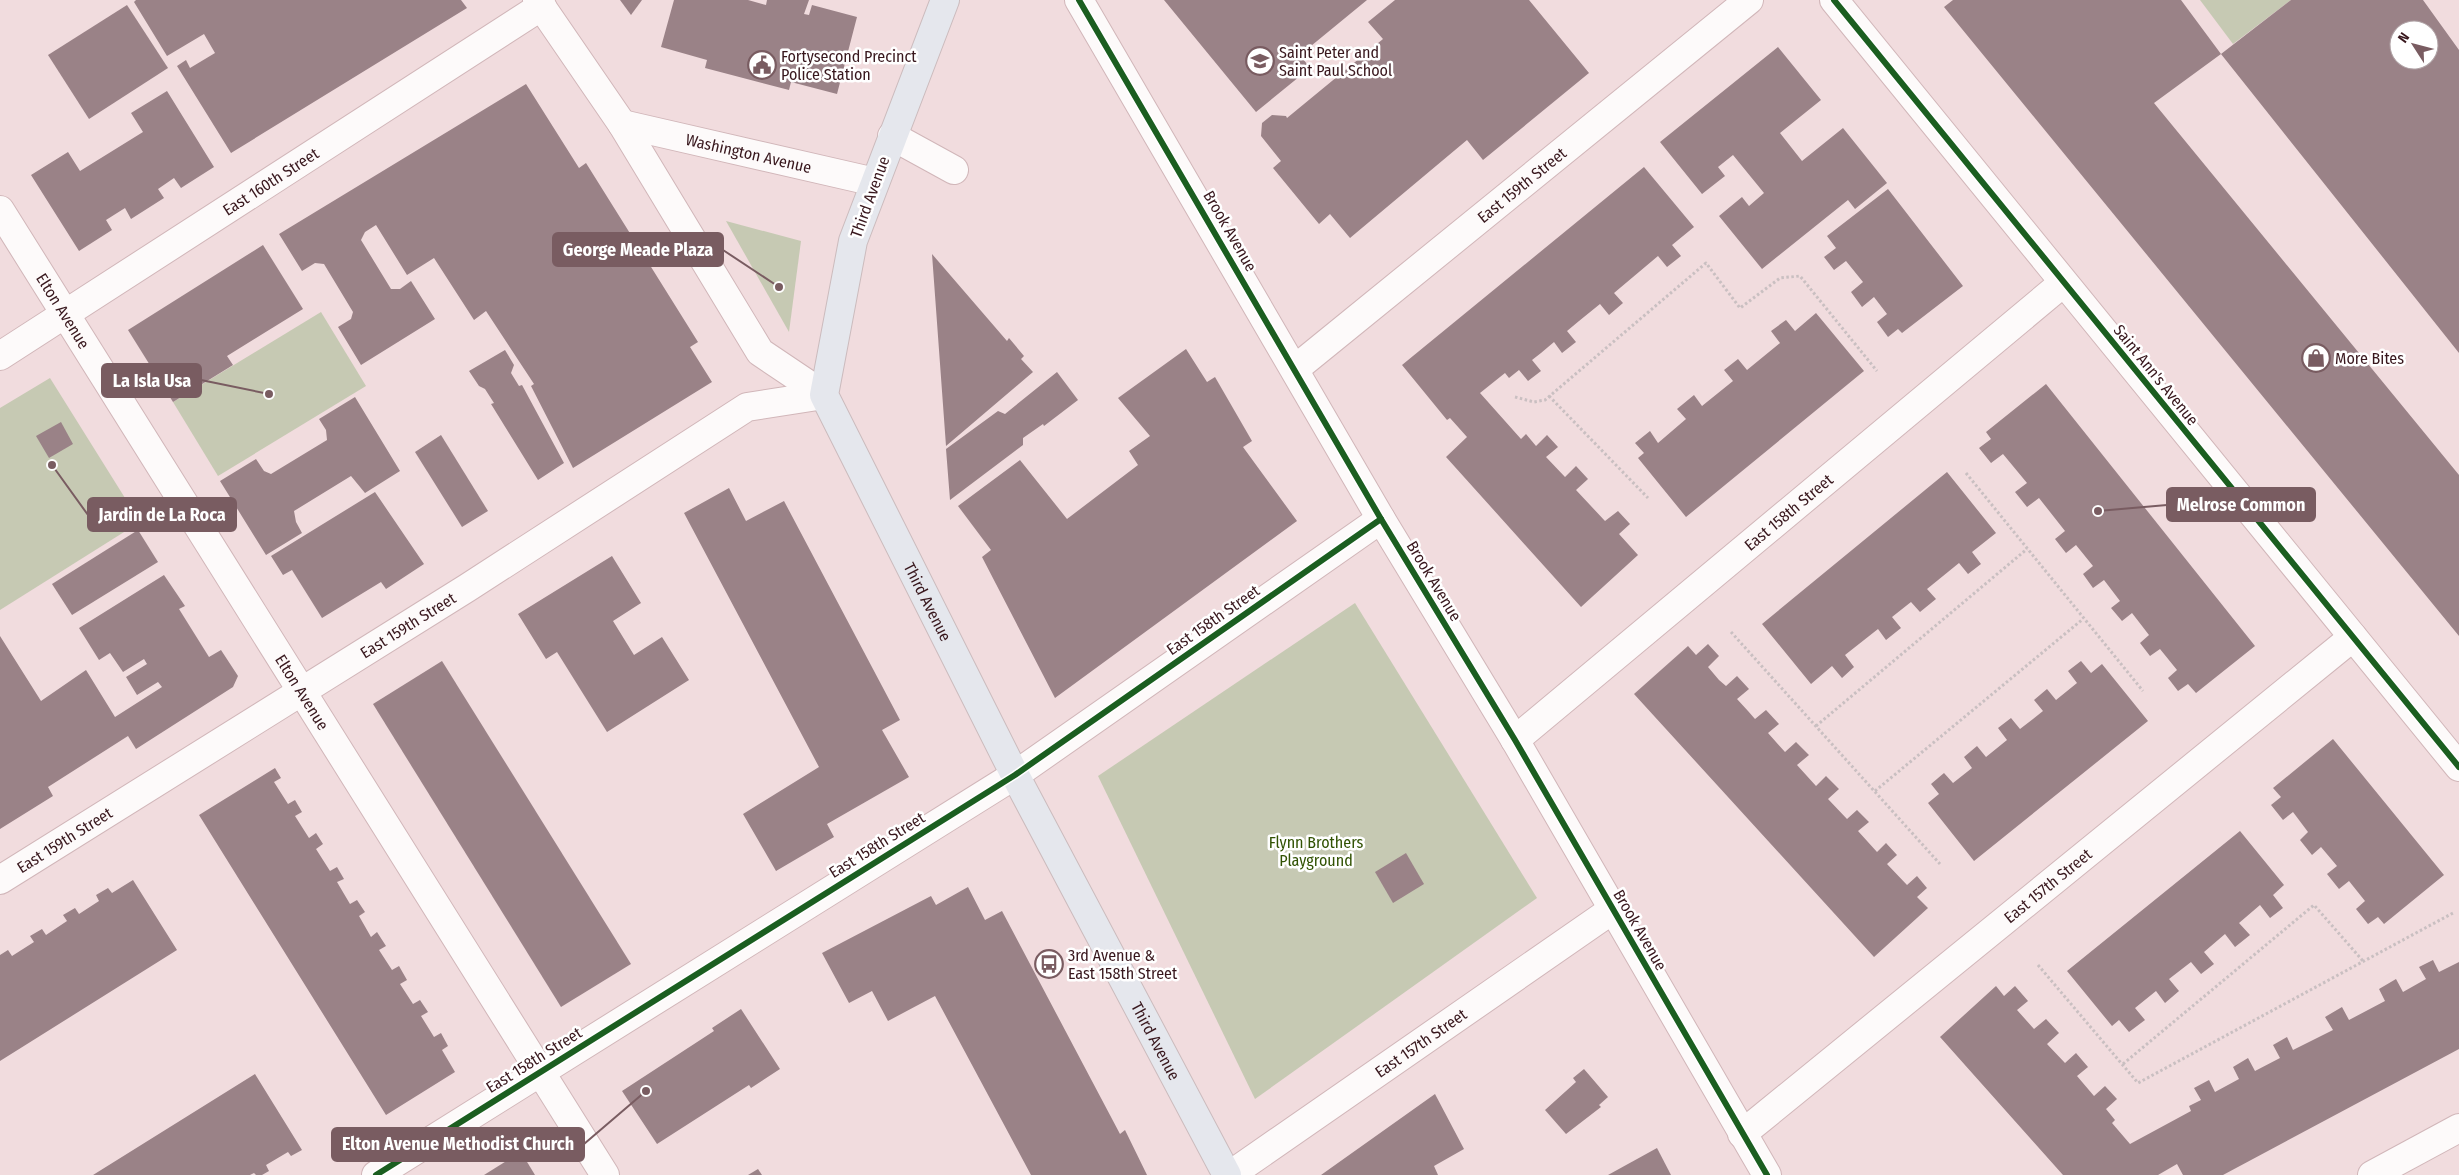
<svg xmlns="http://www.w3.org/2000/svg" width="2459" height="1175" viewBox="0 0 2459 1175" font-family="'Fira Sans Condensed',sans-serif">
	<rect width="100%" height="100%" fill="#f1dcde"/>
	<g fill="#c6c9b3">
		<polygon points="2200,0 2291,0 2233,44"/>
		<polygon points="726,221 801,241 789,332"/>
		<polygon points="321,312 366,386 218,476 173,402"/>
		<polygon points="50,378 140,522 0,610 0,408"/>
		<polygon points="1355,603 1537,898 1255,1099 1098,776"/>
	</g>
	<g fill="#9a8287" fill-rule="evenodd">
		<polygon points="136,0 461,0 467,8 231,153 177,66 186,60 190,68 215,53 204,34 167,56 134,2"/>
		<polygon points="620,0 642,0 631,15"/>
		<polygon points="674,0 748,0 766,5 767,0 809,0 804,14 809,15 812,5 857,17 837,94 791,82 789,90 705,68 707,60 661,47"/>
		<polygon points="1164,0 1367,0 1300,55 1310,68 1256,112"/>
		<polygon points="1395,0 1529,0 1589,73 1483,160 1467,140 1350,238 1330,214 1319,224 1273,168 1281,161 1261,136 1262,123 1272,115 1286,116 1287,118 1383,39 1368,22"/>
		<polygon points="1953,0 2181,0 2221,54 2154,103 2459,475 2459,636 1944,7"/>
		<path d="M2291,0H2423L2459,50V353L2221,54ZM2399,30H2429V60H2399Z"/>
		<polygon points="127,5 168,68 89,119 48,55"/>
		<polygon points="1778,47 1821,100 1780,133 1802,161 1843,128 1887,183 1855,209 1848,200 1762,269 1719,216 1742,197 1749,206 1764,193 1733,155 1718,167 1725,176 1702,194 1660,142"/>
		<polygon points="526,84 579,168 586,163 698,342 690,347 712,382 573,468 531,386 534,384 486,311 474,320 434,258 407,275 376,225 365,232 361,240 391,289 400,289 411,281 435,319 361,365 338,327 351,319 353,312 324,264 315,263 302,271 279,234"/>
		<polygon points="167,91 214,167 181,188 174,178 158,189 164,198 131,219 125,208 106,220 112,230 79,251 31,175 68,152 80,171 143,132 131,113"/>
		<polygon points="1644,167 1694,227 1672,245 1681,256 1667,267 1658,256 1614,293 1623,303 1609,315 1600,304 1579,321 1567,331 1576,342 1562,353 1554,342 1541,353 1532,360 1541,371 1528,381 1519,370 1509,378 1505,373 1480,393 1521,439 1526,434 1536,446 1547,435 1558,447 1546,457 1565,477 1576,466 1588,479 1576,490 1605,521 1618,511 1630,524 1619,534 1638,555 1581,607 1446,457 1467,437 1450,418 1447,420 1402,365"/>
		<polygon points="1888,189 1963,286 1902,333 1898,329 1888,337 1877,322 1887,314 1874,297 1862,307 1851,292 1863,282 1846,261 1834,270 1824,257 1836,248 1827,236"/>
		<polygon points="263,245 303,309 227,356 233,365 173,402 128,330"/>
		<polygon points="932,254 1007,341 1009,338 1024,356 1021,359 1033,372 946,446"/>
		<polygon points="1816,313 1864,371 1686,517 1638,458 1644,453 1635,443 1650,431 1658,443 1686,419 1677,409 1694,395 1702,406 1733,381 1724,370 1738,359 1747,370 1780,343 1771,331 1786,320 1795,331"/>
		<polygon points="1186,349 1207,382 1215,377 1252,441 1243,447 1297,521 1055,698 982,557 991,550 958,506 1020,460 1067,519 1138,465 1129,451 1150,436 1118,398"/>
		<polygon points="505,350 514,365 511,373 519,386 522,385 564,463 538,480 491,404 494,403 485,389 479,386 469,371"/>
		<polygon points="1057,372 1078,400 1044,426 1043,424 1023,438 1023,445 950,500 946,449 998,411 1005,414"/>
		<polygon points="2046,384 2255,646 2196,693 2188,684 2178,691 2168,678 2177,670 2160,649 2150,656 2140,643 2149,635 2132,613 2122,621 2111,608 2120,601 2104,580 2093,588 2083,574 2093,566 2076,545 2066,553 2055,539 2065,531 2039,498 2027,507 2015,492 2027,483 2003,454 1991,463 1979,448 1991,439 1986,432"/>
		<polygon points="355,397 400,471 365,493 351,476 294,511 296,522 302,533 266,555 220,481 256,459 264,471 271,474 327,440 326,430 319,419"/>
		<polygon points="61,422 73,444 49,458 36,436"/>
		<polygon points="441,435 488,511 462,527 415,452"/>
		<polygon points="1947,472 1996,533 1972,552 1981,564 1968,574 1959,563 1927,589 1936,599 1920,612 1911,602 1892,617 1901,628 1886,640 1878,629 1845,655 1854,667 1842,678 1832,666 1811,684 1762,624"/>
		<polygon points="729,488 746,521 784,501 900,720 882,730 909,777 827,824 834,837 776,871 743,814 819,767 684,513"/>
		<polygon points="375,492 424,564 386,589 381,582 322,618 292,570 283,575 271,556"/>
		<polygon points="138,530 158,562 72,615 52,584"/>
		<polygon points="612,556 641,603 613,621 634,655 662,637 689,680 607,732 557,652 546,659 518,614"/>
		<polygon points="164,575 185,606 179,609 209,657 221,650 238,676 233,687 136,749 128,736 48,787 53,796 0,829 0,636 41,701 86,670 115,717 162,687 158,682 137,695 126,677 147,664 144,659 123,672 110,653 99,660 79,628"/>
		<polygon points="1708,644 1719,656 1708,667 1719,680 1726,686 1737,676 1749,689 1737,699 1748,711 1755,719 1766,710 1779,724 1768,733 1785,752 1796,742 1809,755 1797,765 1816,786 1826,776 1839,789 1828,799 1847,819 1857,810 1869,822 1858,831 1877,852 1886,843 1897,855 1887,864 1907,885 1917,876 1927,888 1917,897 1928,908 1874,957 1634,694 1688,646 1696,655"/>
		<polygon points="442,661 631,964 561,1007 373,704"/>
		<polygon points="2081,661 2091,673 2102,664 2148,721 1974,861 1928,803 1939,794 1931,784 1944,773 1953,783 1972,768 1964,757 1977,746 1986,757 2007,740 1998,728 2011,718 2020,729 2033,719 2043,711 2034,700 2047,689 2056,700 2077,683 2068,671"/>
		<polygon points="2333,739 2444,875 2384,924 2378,917 2368,924 2356,909 2365,901 2349,881 2339,889 2327,874 2337,866 2321,847 2312,855 2300,840 2308,832 2293,812 2283,820 2271,805 2281,797 2273,788"/>
		<polygon points="275,768 281,778 274,782 288,804 295,800 302,812 295,816 309,838 316,833 323,844 316,849 330,871 337,867 344,879 337,882 350,904 357,900 365,912 359,916 371,937 377,932 386,946 379,950 392,970 399,966 407,980 400,984 413,1004 420,1000 428,1012 421,1016 434,1037 441,1033 448,1046 442,1050 455,1072 386,1115 199,815"/>
		<polygon points="2240,831 2284,885 2273,895 2283,908 2270,918 2260,905 2239,923 2250,935 2235,947 2225,934 2204,952 2214,964 2201,974 2191,962 2169,979 2179,991 2165,1003 2156,991 2135,1008 2145,1020 2129,1032 2119,1020 2112,1026 2067,971"/>
		<polygon points="1406,853 1424,884 1393,903 1375,872"/>
		<polygon points="133,880 177,950 0,1061 0,955 8,950 12,956 34,942 30,936 42,929 46,935 67,921 63,915 75,908 79,914 99,901 96,895 108,888 112,893"/>
		<polygon points="968,887 985,920 1002,911 1120,1134 1125,1130 1147,1175 1031,1175 935,996 888,1021 872,991 849,1003 822,953 931,896 936,905"/>
		<polygon points="2433,960 2439,972 2459,962 2459,1049 2223,1175 2183,1175 2177,1164 2158,1175 2063,1175 1940,1037 1996,986 2004,996 2015,986 2028,1001 2017,1010 2034,1029 2046,1019 2059,1033 2047,1044 2065,1063 2076,1053 2088,1067 2077,1076 2094,1096 2105,1086 2117,1099 2106,1109 2115,1120 2112,1123 2130,1144 2191,1111 2189,1106 2201,1100 2194,1088 2209,1080 2215,1092 2239,1079 2233,1067 2248,1058 2255,1071 2280,1058 2273,1045 2287,1037 2293,1050 2333,1030 2325,1017 2342,1007 2349,1020 2385,1001 2379,989 2396,979 2403,992 2426,979 2419,967"/>
		<polygon points="741,1009 780,1069 751,1088 749,1085 657,1144 622,1091 714,1031 712,1028"/>
		<polygon points="1584,1069 1608,1097 1599,1105 1601,1107 1566,1134 1545,1110 1576,1082 1573,1078"/>
		<polygon points="255,1074 302,1150 291,1156 288,1152 266,1165 269,1171 262,1175 256,1175 254,1173 250,1175 93,1175"/>
		<polygon points="1435,1094 1464,1149 1434,1166 1438,1175 1321,1175"/>
		<polygon points="1657,1148 1671,1175 1608,1175"/>
		<polygon points="521,1152 535,1175 484,1175"/>
		<polygon points="758,1169 762,1175 748,1175"/>
	</g>
	<g fill="none" stroke-linecap="round" stroke-linejoin="round">
		<defs>
			<g id="minor">
				<polyline points="537,0 622,124 760,352 824,395"/>
				<polyline points="1079,0 1381,519 1515,740 1767,1175"/>
				<polyline points="1834,0 2459,767"/>
				<path id="s1" d="M622,124L875,182"/>
				<polyline points="892,136 954,170"/>
				<path id="s2" d="M0,210L605,1175"/>
				<path id="s3" d="M0,356L542,6"/>
				<path id="s4" d="M1295,369L1749,0"/>
				<path id="s5" d="M1515,740L2063,283"/>
				<path id="s6" d="M0,880L467,588L747,407L824,395"/>
				<path id="s7" d="M1742,1134L2353,637"/>
				<polyline points="376,1175 1015,775 1381,519"/>
				<path id="s8" d="M1230,1175L1612,910"/>
				<polyline points="2372,1175 2459,1128"/>
			</g>
			<g id="major">
				<path id="s9" d="M945,0L853,241L824,395L1015,775L1227,1175"/>
			</g>
		</defs>
		<use href="#minor" stroke="#d1b6b9" stroke-width="30"/>
		<use href="#major" stroke="#cbbbbd" stroke-width="30"/>
		<g stroke="#c9bfc1" stroke-width="3" stroke-dasharray="2.5 2.5" stroke-linecap="butt">
			<polyline points="1549,396 1648,498"/>
			<polyline points="1515,397 1534,402 1545,400 1706,263 1740,308 1780,278 1800,276 1877,371"/>
			<polyline points="1966,473 2143,691"/>
			<polyline points="1731,632 1940,864"/>
			<polyline points="1816,726 2027,549"/>
			<polyline points="1875,791 2083,619"/>
			<polyline points="2038,965 2138,1083 2453,913"/>
			<polyline points="2123,1064 2314,905 2363,961"/>
		</g>
		<use href="#minor" stroke="#fdfafa" stroke-width="28"/>
		<use href="#major" stroke="#e5e7ed" stroke-width="28"/>
		<defs>
			<g id="cycleway">
				<polyline points="1079,0 1381,519 1515,740 1767,1175"/>
				<polyline points="1834,0 2459,767"/>
				<polyline points="376,1175 1015,775 1381,519"/>
			</g>
		</defs>
		<use href="#cycleway" stroke="#fff" stroke-width="9"/>
		<use href="#cycleway" stroke="#1b5e20" stroke-width="6"/>
	</g>
	<defs>
		<symbol id="school-ring" viewBox="-11 -11 22 22"><circle r="9.5" fill="#fff" stroke="#795c61" stroke-width="1.5"/><path d="M0-5L7-2L0 1L-7-2ZM-4 1L0 2.5L4 1V4Q0 6-4 4Z" fill="#795c61"/></symbol>
		<symbol id="civic-ring" viewBox="-11 -11 22 22"><circle r="9.5" fill="#fff" stroke="#795c61" stroke-width="1.5"/><path d="M-.6-6.5H3V-4.5H.6V-3L4-1V1h2V6H-6V1h2V-1L-.6-3ZM-1.2 2.5V6h2.4V2.5Z" fill="#795c61"/></symbol>
		<symbol id="shop-ring" viewBox="-11 -11 22 22"><circle r="9.5" fill="#fff" stroke="#795c61" stroke-width="1.5"/><path d="M-5-2.5h2.3a2.7 3.5 0 0 1 5.4 0H5L5.5 6h-11ZM-1.5-2.5h3a1.5 2.3 0 0 0-3 0Z" fill="#795c61"/></symbol>
		<symbol id="bus-ring" viewBox="-11 -11 22 22"><circle r="9.5" fill="#fff" stroke="#795c61" stroke-width="1.5"/><path d="M-5-6H5V4H4V6H2V4H-2V6H-4V4H-5ZM-3.5-4V0h7V-4ZM-3.5 1.2v1.5H-2V1.2ZM2 1.2v1.5H3.5V1.2Z" fill="#795c61"/></symbol>
	</defs>
	<g fill-rule="evenodd">
		<use href="#school-ring" x="1244" y="45" width="32" height="32"/>
		<use href="#civic-ring" x="746" y="49" width="32" height="32"/>
		<use href="#shop-ring" x="2300" y="342" width="32" height="32"/>
		<use href="#bus-ring" x="1033" y="948" width="32" height="32"/>
	</g>
	<g text-anchor="middle" dominant-baseline="central" stroke-width="5" stroke-linejoin="round" paint-order="stroke">
		<g font-size="16" fill="#38171d" stroke="#fff" text-anchor="start">
			<text x="1279" y="52">Saint Peter and<tspan x="1279" dy="18">Saint Paul School</tspan></text>
			<text x="781" y="56">Fortysecond Precinct<tspan x="781" dy="18">Police Station</tspan></text>
			<text x="2335" y="358">More Bites</text>
			<text x="1068" y="955">3rd Avenue &amp;<tspan x="1068" dy="18">East 158th Street</tspan></text>
		</g>
		<g font-size="16" fill="#38171d" stroke="#fff">
			<text stroke="none"><textPath href="#s1" startOffset="130">Washington Avenue</textPath></text>
			<text stroke="none"><textPath href="#s3" startOffset="322">East 160th Street</textPath></text>
			<text stroke="none"><textPath href="#s4" startOffset="292">East 159th Street</textPath></text>
			<text transform="translate(870 197) rotate(-70)">Third Avenue</text>
			<text transform="translate(1230 231) rotate(60)">Brook Avenue</text>
			<text stroke="none"><textPath href="#s2" startOffset="119">Elton Avenue</textPath></text>
			<text transform="translate(2156 375) rotate(51)">Saint Ann's Avenue</text>
			<text stroke="none"><textPath href="#s5" startOffset="356">East 158th Street</textPath></text>
			<text transform="translate(1434 581) rotate(59)">Brook Avenue</text>
			<text stroke="none"><textPath href="#s9" startOffset="646">Third Avenue</textPath></text>
			<text transform="translate(1213 620) rotate(-35)">East 158th Street</text>
			<text stroke="none"><textPath href="#s6" startOffset="481">East 159th Street</textPath></text>
			<text stroke="none"><textPath href="#s2" startOffset="569">Elton Avenue</textPath></text>
			<text stroke="none"><textPath href="#s6" startOffset="76">East 159th Street</textPath></text>
			<text transform="translate(877 845) rotate(-32)">East 158th Street</text>
			<text stroke="none"><textPath href="#s7" startOffset="394">East 157th Street</textPath></text>
			<text transform="translate(1640 930) rotate(60)">Brook Avenue</text>
			<text stroke="none"><textPath href="#s9" startOffset="1141">Third Avenue</textPath></text>
			<text stroke="none"><textPath href="#s8" startOffset="232">East 157th Street</textPath></text>
			<text transform="translate(534 1060) rotate(-32)">East 158th Street</text>
		</g>
		<g font-size="16" fill="#315203" stroke="#fff">
			<text x="1316" y="842">Flynn Brothers<tspan x="1316" dy="18">Playground</tspan></text>
		</g>
	</g>
	<path fill="none" stroke="#795c61" stroke-width="2" d="M779 287L723 250M269 394L201 380M2098 511L2167 505M52 465L88 515M646 1091L584 1144"/>
	<g fill="#795c61" stroke="#fff" stroke-width="2">
		<circle cx="779" cy="287" r="5"/>
		<circle cx="269" cy="394" r="5"/>
		<circle cx="2098" cy="511" r="5"/>
		<circle cx="52" cy="465" r="5"/>
		<circle cx="646" cy="1091" r="5"/>
	</g>
	<g fill="#795c61" stroke="#795c61" stroke-width="2">
		<rect x="553" y="233" width="170" height="33" rx="5"/>
		<rect x="102" y="364" width="99" height="33" rx="5"/>
		<rect x="2167" y="488" width="148" height="33" rx="5"/>
		<rect x="88" y="498" width="148" height="33" rx="5"/>
		<rect x="332" y="1128" width="252" height="33" rx="5"/>
	</g>
	<g font-size="18" text-anchor="middle" font-weight="bold" fill="#fff">
		<text x="638" y="256">George Meade Plaza</text>
		<text x="152" y="387">La Isla Usa</text>
		<text x="2241" y="511">Melrose Common</text>
		<text x="162" y="521">Jardin de La Roca</text>
		<text x="458" y="1150">Elton Avenue Methodist Church</text>
	</g>
	<g transform="translate(2414 45) rotate(306)"><circle r="24" fill="#ffffff" stroke="#afa2a5"/>
	<path d="M0-4L9 19L0 12L-9 19Z" fill="#795c61"/>
	<text y="-8" font-size="14" font-weight="bold" text-anchor="middle" fill="#38171d">N</text>
	</g>
</svg>
